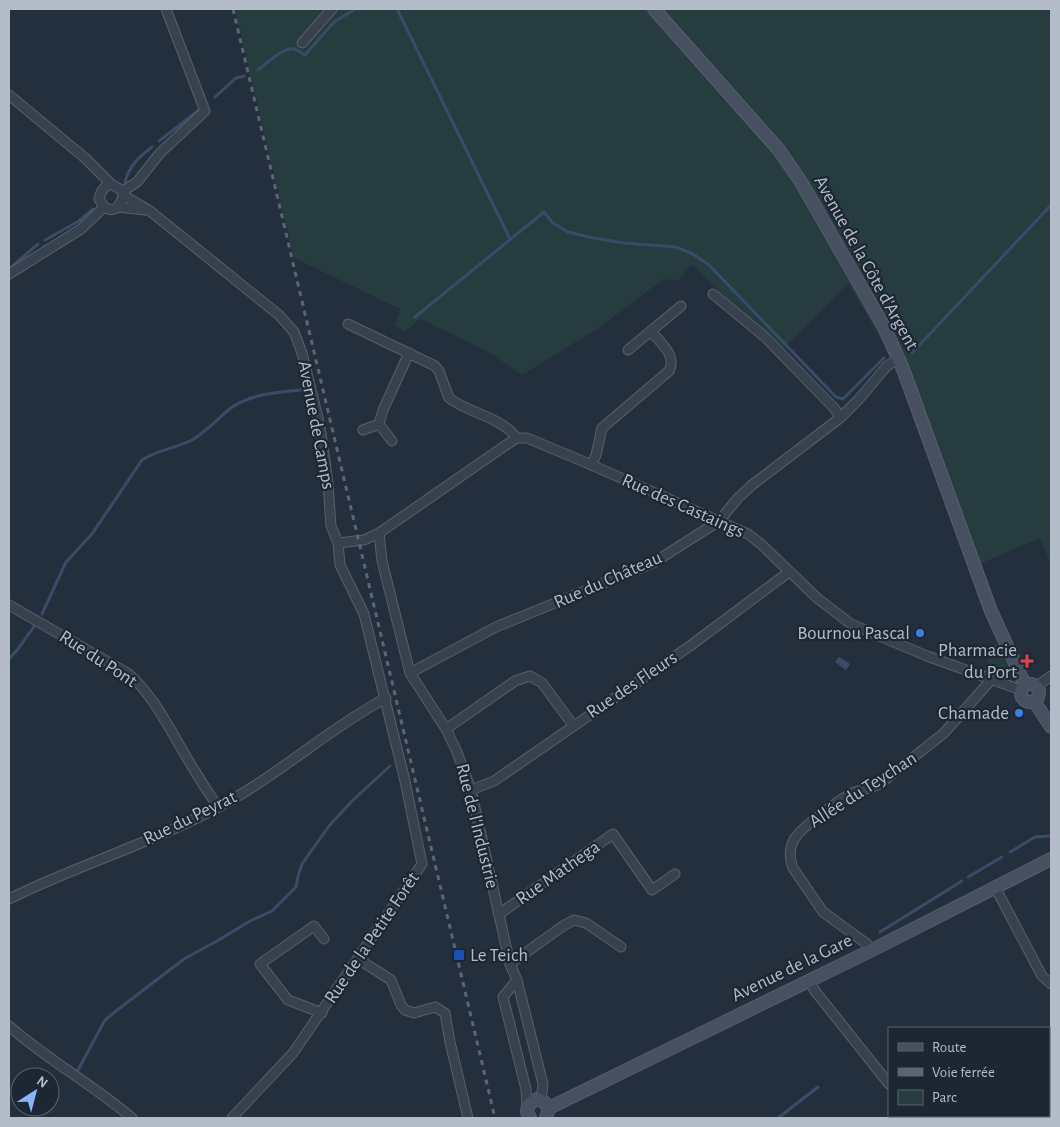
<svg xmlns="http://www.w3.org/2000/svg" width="1060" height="1127" viewBox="0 0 1060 1127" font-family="'Alegreya Sans',sans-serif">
	<rect width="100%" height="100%" fill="#242f3e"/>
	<g fill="#263c3f">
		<polygon points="235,9 1051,9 1051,564 1040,538 972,567 891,356 848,283 782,350 692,265 677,281 664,279 597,329 522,375 489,352 420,319 404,332 395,325 400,309 294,258"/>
		<polygon points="995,642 1013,677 1009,679 984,671 988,660 992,654"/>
	</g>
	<polygon fill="#394c67" points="839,657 850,664 846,670 835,662"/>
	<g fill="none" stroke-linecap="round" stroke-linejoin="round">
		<g stroke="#394c67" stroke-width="3">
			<polyline points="358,9 360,9"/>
			<polyline points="397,9 510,239"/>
			<path d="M258,70C266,64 283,47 294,49C297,50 302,53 305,55L334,22L355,9"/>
			<polyline points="215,97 236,78 244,76"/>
			<polyline points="159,141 199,110"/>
			<path d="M125,182C129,166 139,157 152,147"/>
			<polyline points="45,240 79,221 93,209"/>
			<polyline points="9,269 38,244"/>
			<polyline points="415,317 544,212 553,223 568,232 594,238 624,243 676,247 693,254 709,265 836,397 843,399 884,358"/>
			<polyline points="912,353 1051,205"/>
			<path d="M42,614L66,562L92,534L142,460C157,450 176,448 192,440C207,431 218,418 231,408C250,394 279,392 302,390"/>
			<polyline points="9,659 18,649 35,625"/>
			<polyline points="1010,852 1035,837 1051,836"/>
			<polyline points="968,877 1002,857"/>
			<polyline points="880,932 962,881"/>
			<polyline points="78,1070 105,1020 116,1011 184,959 217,941 250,921 272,911 296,887 298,876 302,864 329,826 352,801 390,766"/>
			<polyline points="778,1118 818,1087"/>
		</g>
		<defs>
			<g id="minor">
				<polyline points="302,43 332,9"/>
				<path d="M9,95L85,158L111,184L123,191C124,200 116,216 105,207C102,205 101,202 99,199C101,191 103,187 111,184"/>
				<polyline points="123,191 137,182 160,153 205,111 166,9"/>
				<polyline points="123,195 150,211 279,315 294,332 302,353 320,426 328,483 331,526 338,543 340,565 364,614 405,781 422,864 293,1053 232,1118"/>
				<polyline points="118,207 145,210"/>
				<polyline points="9,274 81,229 104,207"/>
				<polyline points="713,294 765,337 835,409 840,418"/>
				<path d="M348,324L435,366L439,371L449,398C470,414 500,416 517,438"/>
				<polyline points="628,350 681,306"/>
				<polyline points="379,424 383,410 409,353"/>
				<polyline points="379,424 392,441"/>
				<polyline points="363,430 379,424"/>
				<path d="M591,465L596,455L602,428L669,371C677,355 661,344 651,331"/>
				<polyline points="379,533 382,561 410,673 446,729 457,752 471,790 510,964 517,980 543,1084 541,1100"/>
				<polyline points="338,543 364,540 379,533 509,443 517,438 527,438 587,463 748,534 762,545 817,598 851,624 927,656 1021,690"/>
				<path d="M9,605L129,674C149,692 162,715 176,739C189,762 203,785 218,807"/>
				<polyline points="410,673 496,627 653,563 719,521 738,498 752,485 840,418 859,399 887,366 899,358"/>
				<polyline points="1036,687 1051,676"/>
				<polyline points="446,729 515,681 530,676 542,683 573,725"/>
				<polyline points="471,790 494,781 690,646 789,572"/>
				<polyline points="995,887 1042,976 1051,984"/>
				<path d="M9,899C73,867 143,846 207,813C271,782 323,732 386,698"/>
				<polyline points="499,914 613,834 652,890 675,874"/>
				<path d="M872,950L867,944L823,912L793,868C789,858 789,848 795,838C802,827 839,800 852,793C862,789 871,789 881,783L944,733L991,680"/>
				<polyline points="358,959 391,980 401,1005 405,1010 414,1013 435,1007 445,1013 450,1042 468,1118"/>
				<polyline points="510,964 563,926 574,920 586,923 621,947"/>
				<polyline points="517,980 503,997 526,1089 527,1108"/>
				<polyline points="809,980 815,991 889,1084"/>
				<polyline points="322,1013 288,1000 260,964 314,926 324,939"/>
				<path d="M9,1026C48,1060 93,1085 132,1118"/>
				<polyline points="914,1116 916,1118"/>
			</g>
			<g id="secondary">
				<polyline points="654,9 779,150 801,182 884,327 903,369 991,611 1025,685"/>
				<circle cx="1030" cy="693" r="9"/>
				<polyline points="1034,701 1051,727"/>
				<polyline points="1049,1086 1051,1080"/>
				<polyline points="549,1108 872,950 1051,859"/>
				<polyline points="530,1118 527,1112 528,1105 537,1099 544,1102 549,1108 546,1118"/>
				<polyline points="1037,1118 1038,1116"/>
			</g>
		</defs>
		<use href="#minor" stroke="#565f6c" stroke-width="11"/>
		<use href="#secondary" stroke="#565f6c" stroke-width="14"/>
		<use href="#minor" stroke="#38414e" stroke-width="9"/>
		<use href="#secondary" stroke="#465061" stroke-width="12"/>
		<polyline stroke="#5a6575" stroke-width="3" stroke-dasharray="5 5" stroke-linecap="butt" points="233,9 495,1118"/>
	</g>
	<g fill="#3f7fe0" stroke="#1d2633" stroke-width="2">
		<circle cx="920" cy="633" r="5"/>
		<circle cx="1019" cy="713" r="5"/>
	</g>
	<path fill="#e0444e" stroke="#1d2633" stroke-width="2" d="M1024.5 653.5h5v5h5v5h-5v5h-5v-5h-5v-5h5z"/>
	<rect fill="#1a4fb4" stroke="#1d2633" stroke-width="2" x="453" y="949" width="12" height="12" rx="2.5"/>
	<g text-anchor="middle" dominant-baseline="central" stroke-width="4.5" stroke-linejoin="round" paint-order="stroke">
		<g font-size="19" fill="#b4bcc9" stroke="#1d2633">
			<text transform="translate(866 263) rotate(61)">Avenue de la Côte d'Argent</text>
			<text transform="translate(316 425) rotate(79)">Avenue de Camps</text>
			<text transform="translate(683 506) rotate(24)">Rue des Castaings</text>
			<text transform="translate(608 580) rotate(-24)">Rue du Château</text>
			<text transform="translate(98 659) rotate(33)">Rue du Pont</text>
			<text transform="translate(632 685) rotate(-34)">Rue des Fleurs</text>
			<text transform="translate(863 790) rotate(-33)">Allée du Teychan</text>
			<text transform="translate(190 818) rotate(-26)">Rue du Peyrat</text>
			<text transform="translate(477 826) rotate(76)">Rue de l'Industrie</text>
			<text transform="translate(558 873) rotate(-35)">Rue Mathega</text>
			<text transform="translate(372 938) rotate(-56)">Rue de la Petite Forêt</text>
			<text transform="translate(792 968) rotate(-26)">Avenue de la Gare</text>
		</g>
		<g font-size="19" fill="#b4bcc9" stroke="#1d2633" text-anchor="end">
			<text x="910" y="633">Bournou Pascal</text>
			<text x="1017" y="650">Pharmacie<tspan x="1017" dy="22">du Port</tspan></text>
			<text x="1009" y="713">Chamade</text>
			<text x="470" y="955" text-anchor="start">Le Teich</text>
		</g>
	</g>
	<rect width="1060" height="1127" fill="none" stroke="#b4bcc9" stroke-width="20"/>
	<rect x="888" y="1027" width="162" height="90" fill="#1d2633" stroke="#59626f"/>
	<rect x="898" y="1043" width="25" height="8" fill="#465061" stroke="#59626f"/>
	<text x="932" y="1052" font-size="15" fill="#b4bcc9">Route</text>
	<rect x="898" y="1068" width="25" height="8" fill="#5a6575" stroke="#59626f"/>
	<text x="932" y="1077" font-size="15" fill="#b4bcc9">Voie ferrée</text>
	<rect x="898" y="1090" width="25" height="15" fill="#263c3f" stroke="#59626f"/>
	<text x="932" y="1102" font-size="15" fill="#b4bcc9">Parc</text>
	<g transform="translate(35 1092) rotate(36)"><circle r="24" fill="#1d2633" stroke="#59626f"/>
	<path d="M0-4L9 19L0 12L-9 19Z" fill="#8ab4f8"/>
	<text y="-8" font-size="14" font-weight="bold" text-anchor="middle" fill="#b4bcc9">N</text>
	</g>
</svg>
